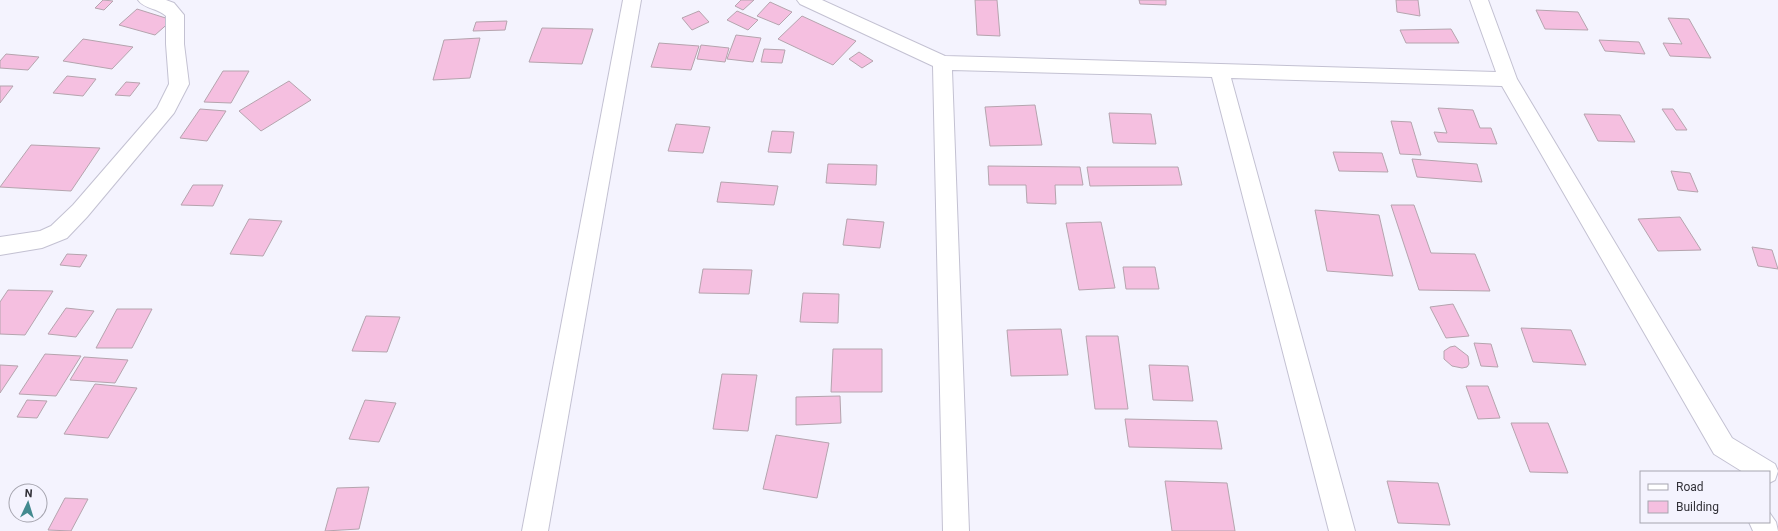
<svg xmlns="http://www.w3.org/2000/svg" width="1778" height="531" viewBox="0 0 1778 531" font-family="Roboto,sans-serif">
	<rect width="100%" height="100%" fill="#f4f3fe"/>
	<g fill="#f5bfe0" stroke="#b5a4ae">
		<polygon points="103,0 113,1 104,10 95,8"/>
		<polygon points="741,0 754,0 743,10 735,6"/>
		<polygon points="975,0 997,0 1000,36 977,35"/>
		<polygon points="1139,0 1166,0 1166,5 1140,4"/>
		<polygon points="1396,0 1418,0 1420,16 1397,12"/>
		<polygon points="770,2 792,12 779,25 757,16"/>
		<polygon points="137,9 172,20 155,35 119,25"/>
		<polygon points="1536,10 1578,12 1588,30 1545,29"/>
		<polygon points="699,11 709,22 692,30 682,18"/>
		<polygon points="737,11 758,20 748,30 727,20"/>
		<polygon points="802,16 856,41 833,65 778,39"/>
		<polygon points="1668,18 1689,19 1711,58 1670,56 1663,43 1682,44"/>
		<polygon points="507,21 505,30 473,31 476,22"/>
		<polygon points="542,28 593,29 582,64 529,62"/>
		<polygon points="1451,29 1459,43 1406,43 1400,30"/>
		<polygon points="736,35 761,38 753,62 727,59"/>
		<polygon points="480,38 470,78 433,80 444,40"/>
		<polygon points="83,39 133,47 112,69 63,61"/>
		<polygon points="1599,40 1639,42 1645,54 1605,51"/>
		<polygon points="659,43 699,46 691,70 651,67"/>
		<polygon points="701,45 729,48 725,62 697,59"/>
		<polygon points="764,49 785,50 782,63 761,62"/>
		<polygon points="859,52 873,61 862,68 849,59"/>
		<polygon points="6,54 39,57 28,70 0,68 0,61"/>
		<polygon points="223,71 249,71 231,103 204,102"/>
		<polygon points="67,76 96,79 83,96 53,93"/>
		<polygon points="289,81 311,100 261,131 239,111"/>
		<polygon points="126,82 140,83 130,96 115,95"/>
		<polygon points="0,86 13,86 0,103"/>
		<polygon points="1035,105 1042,145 990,146 985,107"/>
		<polygon points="1438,108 1473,110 1480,128 1491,128 1497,144 1438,142 1434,132 1447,133"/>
		<polygon points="200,109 226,111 207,141 180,138"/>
		<polygon points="1662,109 1673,109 1687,130 1676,130"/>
		<polygon points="1109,113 1151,114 1156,144 1113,143"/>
		<polygon points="1584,114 1620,115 1635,142 1598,141"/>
		<polygon points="1391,121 1411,122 1421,155 1400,154"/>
		<polygon points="676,124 710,127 703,153 668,151"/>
		<polygon points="772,131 794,132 791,153 768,152"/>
		<polygon points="31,145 100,148 71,191 0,187"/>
		<polygon points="1333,152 1382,153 1388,172 1339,171"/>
		<polygon points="1412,159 1477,164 1482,182 1417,177"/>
		<polygon points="828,164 877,165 876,185 826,183"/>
		<polygon points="988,166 1080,167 1083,185 1055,185 1056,204 1027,203 1026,185 989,185"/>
		<polygon points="1087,167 1178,167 1182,185 1090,186"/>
		<polygon points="1671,171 1690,173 1698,192 1678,190"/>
		<polygon points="721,182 778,186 774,205 717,202"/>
		<polygon points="193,185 223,185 213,206 181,205"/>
		<polygon points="1391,205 1414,205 1431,253 1475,254 1490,291 1419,290"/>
		<polygon points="1315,210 1379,215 1393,276 1327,271"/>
		<polygon points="1680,217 1701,250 1658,251 1638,219"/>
		<polygon points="249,219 282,221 263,256 230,254"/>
		<polygon points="847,219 884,222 880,248 843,245"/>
		<polygon points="1101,222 1115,288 1079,290 1066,223"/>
		<polygon points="1752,247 1772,250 1778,269 1758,266"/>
		<polygon points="67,254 87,255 80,267 60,265"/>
		<polygon points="1123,267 1155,267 1159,289 1126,289"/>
		<polygon points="703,269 752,270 749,294 699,293"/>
		<polygon points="8,290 53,291 25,335 0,334 0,302"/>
		<polygon points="803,293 839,294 838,323 800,322"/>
		<polygon points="1453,304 1469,336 1446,338 1430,307"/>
		<polygon points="66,308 94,311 76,337 48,334"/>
		<polygon points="117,309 152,309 132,348 96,348"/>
		<polygon points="366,316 400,317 387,352 352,351"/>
		<polygon points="1521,328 1571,330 1586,365 1533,362"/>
		<polygon points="1061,329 1068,375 1011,376 1007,330"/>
		<polygon points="1086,336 1118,336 1128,409 1095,409"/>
		<polygon points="1474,343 1491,344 1498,367 1481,366"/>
		<polygon points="1455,346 1468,356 1469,364 1467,367 1462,368 1452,366 1444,359 1444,351 1450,347"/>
		<polygon points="833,349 882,349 882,392 831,392"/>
		<polygon points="45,354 81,356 56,396 19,394"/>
		<polygon points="84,357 128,360 115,383 70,380"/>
		<polygon points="0,365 18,366 0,393"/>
		<polygon points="1149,365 1188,366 1193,401 1153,400"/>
		<polygon points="722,374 757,375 748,431 713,429"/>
		<polygon points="95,384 137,388 108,438 64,434"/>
		<polygon points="1466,386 1488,386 1500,418 1478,419"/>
		<polygon points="840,396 841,423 796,425 796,397"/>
		<polygon points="27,400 47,401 37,418 17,417"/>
		<polygon points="365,400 396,403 379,442 349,439"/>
		<polygon points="1125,419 1217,421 1222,449 1129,447"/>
		<polygon points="1511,423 1548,423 1568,473 1530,472"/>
		<polygon points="776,435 829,443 817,498 763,489"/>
		<polygon points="1165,481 1227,483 1235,531 1172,531"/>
		<polygon points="1387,481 1438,483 1450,525 1398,523"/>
		<polygon points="369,487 359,529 325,531 337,488"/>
		<polygon points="65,498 88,499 71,531 48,530"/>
	</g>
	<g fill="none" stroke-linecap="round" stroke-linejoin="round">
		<defs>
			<g id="street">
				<path d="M138,0H166L174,3L184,15V44L189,84L174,113L87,217L67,238L42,248L0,255V237L40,231L51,226L73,205L157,108L169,84L166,44V16C158,8 144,9 138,0Z"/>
				<polygon points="623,0 641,0 548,531 522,531"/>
				<polygon points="797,0 822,0 945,56 1496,72 1470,0 1488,0 1517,79 1732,438 1775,464 1778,471 1775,480 1769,483 1769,472 1743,472 1714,454 1502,86 1231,78 1355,531 1329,531 1212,77 952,70 969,531 943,531 933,66 800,4"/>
				<polygon points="1769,512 1776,522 1778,531 1753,531 1749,522 1769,522"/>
			</g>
		</defs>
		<use href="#street" stroke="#c3c1d2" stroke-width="2"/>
		<use href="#street" fill="#fff" fill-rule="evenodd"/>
	</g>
	<rect x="1640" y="471" width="130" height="52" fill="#f4f3fe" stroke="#a6a5af"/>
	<rect x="1648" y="484" width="20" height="6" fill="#ffffff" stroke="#a6a5af"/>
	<text x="1676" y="491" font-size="12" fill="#323138">Road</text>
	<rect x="1648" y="501" width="20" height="12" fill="#f5bfe0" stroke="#a6a5af"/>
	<text x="1676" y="511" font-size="12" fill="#323138">Building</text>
	<g transform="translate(28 503) rotate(4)"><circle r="19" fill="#f4f3fe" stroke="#a6a5af"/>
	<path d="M0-3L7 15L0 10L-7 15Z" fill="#438a8f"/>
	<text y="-6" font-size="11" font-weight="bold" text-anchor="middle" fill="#323138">N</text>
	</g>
</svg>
